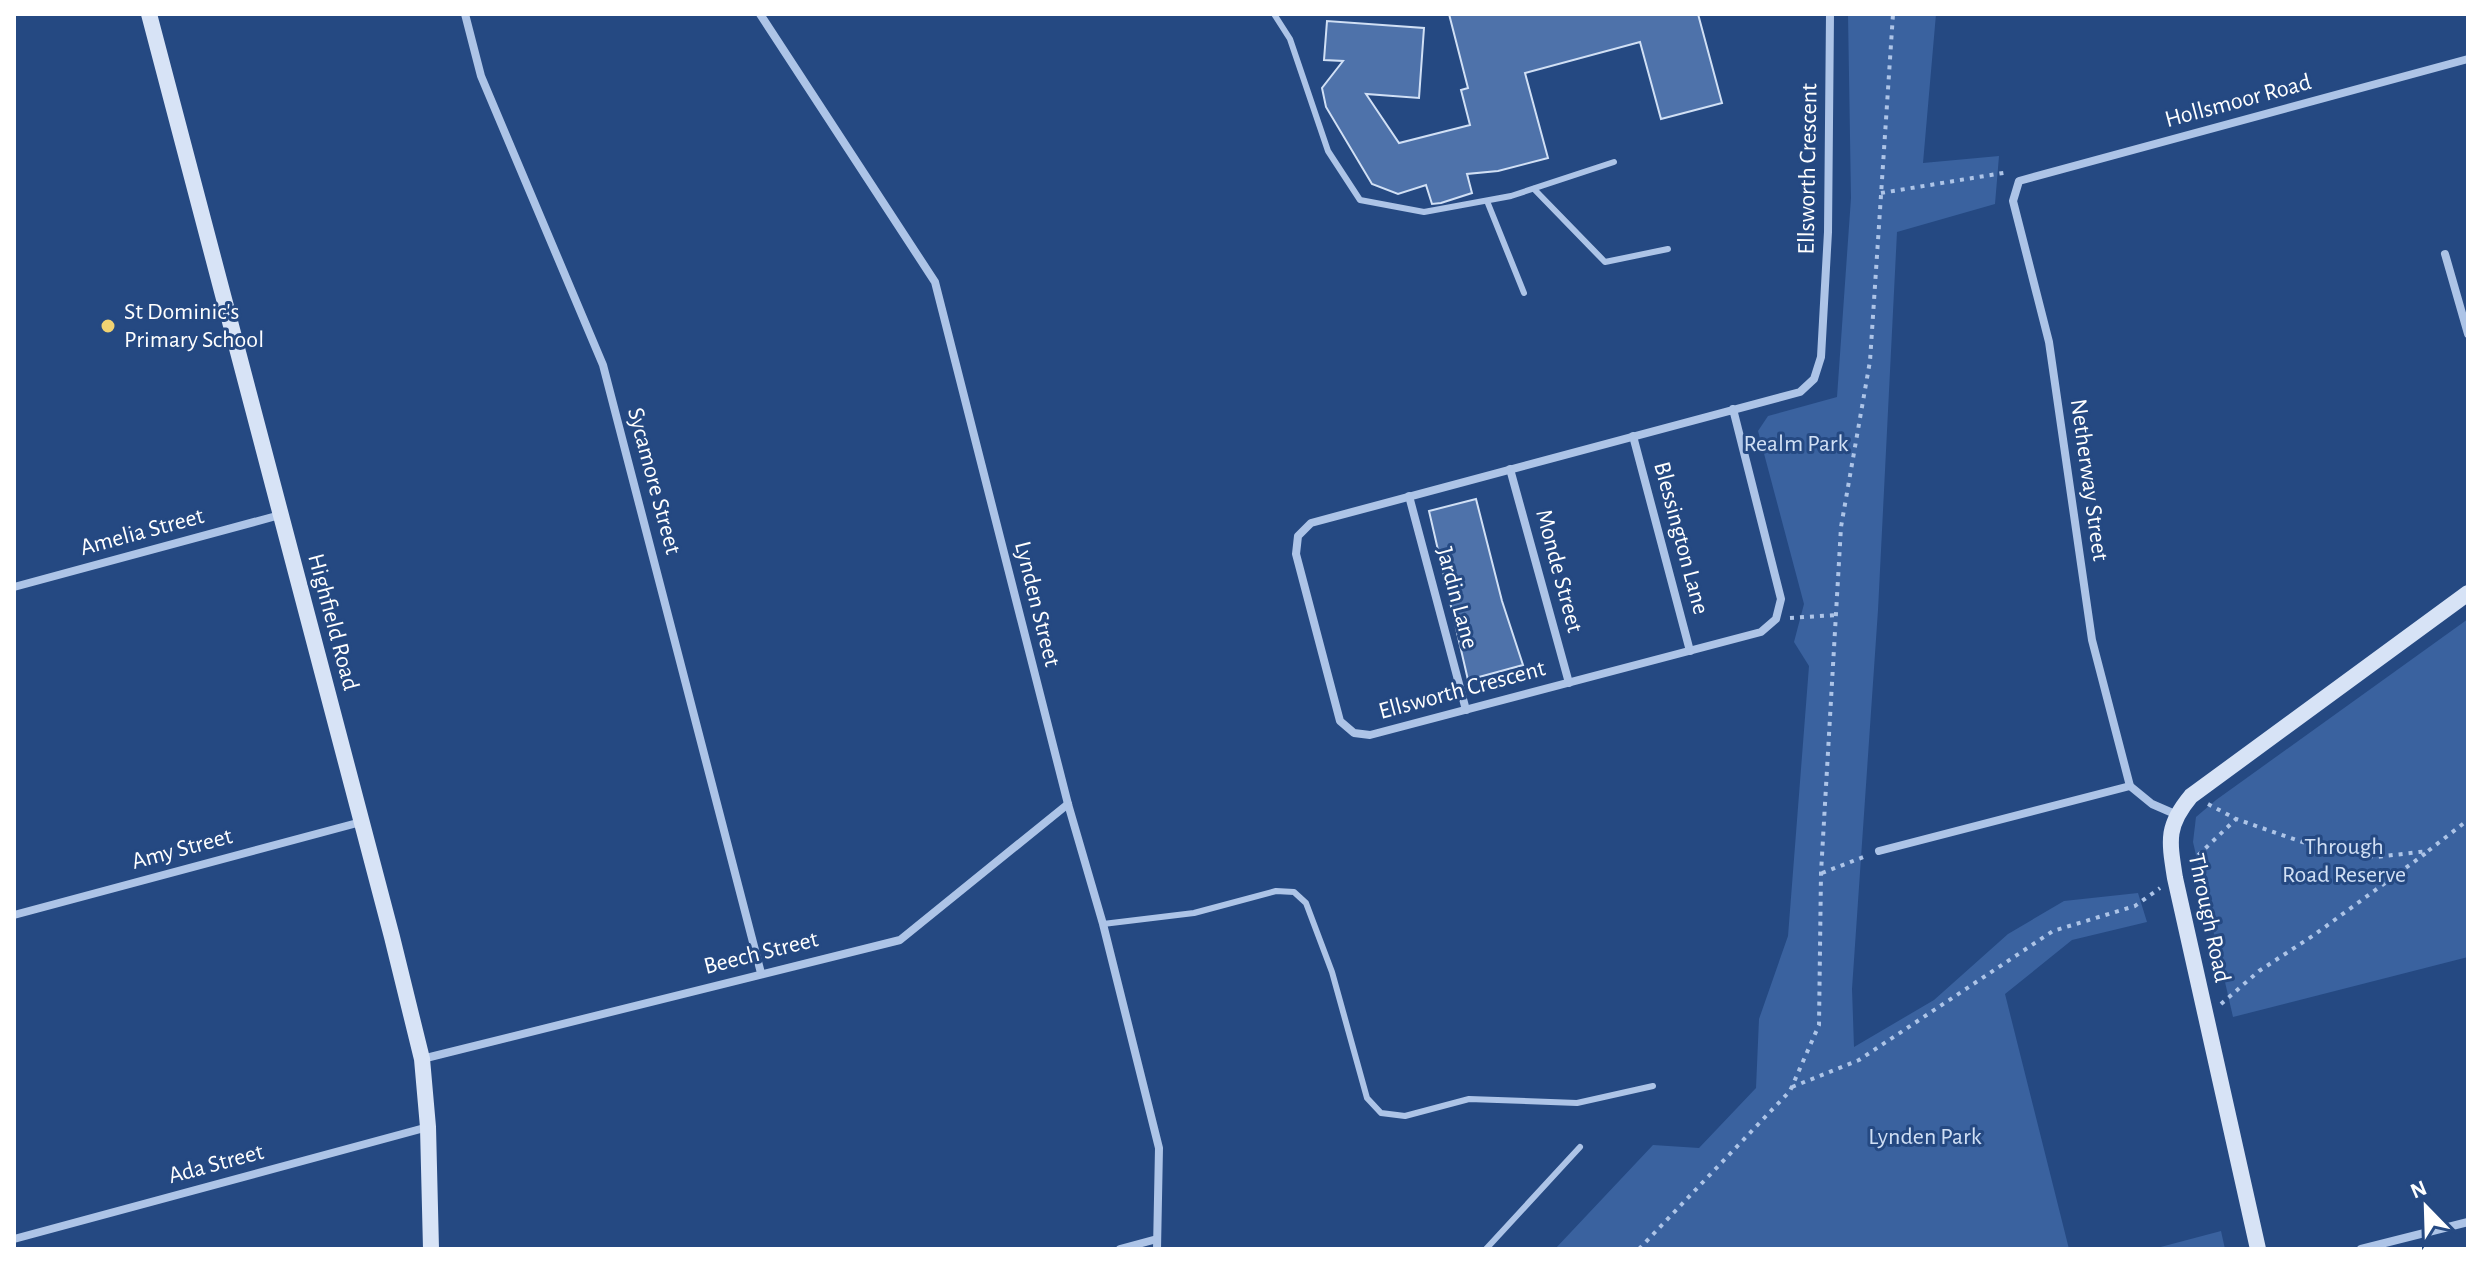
<svg xmlns="http://www.w3.org/2000/svg" width="2482" height="1263" viewBox="0 0 2482 1263" font-family="'Alegreya Sans',sans-serif">
	<rect width="100%" height="100%" fill="#254982"/>
	<g fill="#3a629f">
		<polygon points="1848,14 1936,14 1923,163 1999,156 1995,204 1897,232 1878,610 1852,989 1854,1047 1934,1000 2008,934 2064,901 2138,893 2147,922 2072,940 2005,994 2069,1249 1555,1249 1653,1145 1699,1148 1756,1088 1759,1019 1788,936 1809,666 1794,642 1804,604 1758,431 1768,416 1837,397 1851,198"/>
		<polygon points="2468,619 2468,957 2233,1017 2193,842 2196,817 2216,800"/>
		<polygon points="2221,1231 2225,1249 2153,1249"/>
	</g>
	<g fill="#4e72aa" stroke="#d1e0f5" stroke-width="2">
		<polygon points="1449,14 1698,14 1722,103 1661,119 1640,42 1525,73 1548,158 1498,171 1467,174 1472,193 1441,203 1432,204 1426,185 1398,194 1372,184 1326,107 1322,88 1343,61 1324,60 1327,21 1424,28 1419,98 1366,94 1399,143 1470,125 1461,90 1468,88"/>
		<polygon points="1476,499 1502,601 1523,665 1468,680 1429,511"/>
	</g>
	<g fill="none" stroke-linecap="round" stroke-linejoin="round">
		<g stroke="#adc4e7" stroke-width="4" stroke-dasharray="4 6" stroke-linecap="butt">
			<polyline points="1881,193 2009,172"/>
			<polyline points="1790,618 1837,615"/>
			<polyline points="2208,804 2236,819 2311,845 2376,857 2428,851 2468,820"/>
			<polyline points="2191,862 2236,819"/>
			<polyline points="1822,873 1866,856"/>
			<polyline points="2221,1004 2259,971 2314,935 2426,853"/>
			<polyline points="1792,1087 1859,1060 2053,931 2135,906 2160,888"/>
			<polyline points="1639,1249 1790,1091 1819,1025 1821,873 1841,527 1870,361 1893,14"/>
		</g>
		<g stroke="#adc4e7" stroke-width="6">
			<polyline points="1274,14 1290,39 1328,151 1360,200 1424,212 1511,196 1614,162"/>
			<polyline points="1534,189 1605,262 1668,249"/>
			<polyline points="1487,201 1524,293"/>
			<polyline points="1103,924 1194,913 1276,891 1294,892 1306,903 1332,972 1367,1098 1381,1113 1405,1116 1469,1099 1577,1103 1653,1086"/>
			<polyline points="1486,1249 1580,1147"/>
		</g>
		<g stroke="#adc4e7" stroke-width="8">
			<polyline points="465,14 481,76 603,365 761,973"/>
			<polyline points="760,14 935,282 1068,804 1103,924 1159,1148 1157,1249"/>
			<polyline points="2445,254 2468,334"/>
			<polyline points="1733,409 1781,599 1776,619 1761,632 1370,735 1354,733 1340,721 1296,554 1298,536 1311,523 1800,392 1814,379 1821,357 1828,232 1830,14"/>
			<polyline points="1633,436 1690,651"/>
			<polyline points="1510,469 1569,683"/>
			<polyline points="1409,496 1466,710"/>
			<polyline points="14,587 280,515"/>
			<polyline points="2175,814 2152,804 2130,786 2092,640 2049,342 2013,201 2019,181 2468,59"/>
			<polyline points="1879,851 2130,786"/>
			<polyline points="14,915 361,822"/>
			<polyline points="422,1059 900,940 1068,804"/>
			<polyline points="14,1239 428,1127"/>
			<polyline points="1120,1249 1157,1239"/>
			<polyline points="2361,1249 2468,1222"/>
		</g>
		<g stroke="#d7e3f6" stroke-width="16">
			<polyline points="149,14 392,937 422,1059 428,1127 431,1249"/>
			<path d="M2258,1249L2175,878C2169,840 2166,826 2191,796L2468,593"/>
		</g>
	</g>
	<circle fill="#f0d272" stroke="#254982" stroke-width="3" cx="108" cy="326" r="8"/>
	<g text-anchor="middle" dominant-baseline="central" stroke-width="6" stroke-linejoin="round" paint-order="stroke">
		<g font-size="24" fill="#fff" stroke="#254982">
			<text transform="translate(2238 101) rotate(-15)">Hollsmoor Road</text>
			<text transform="translate(1808 169) rotate(-89)">Ellsworth Crescent</text>
			<text transform="translate(2089 480) rotate(82)">Netherway Street</text>
			<text transform="translate(654 481) rotate(75)">Sycamore Street</text>
			<text transform="translate(142 532) rotate(-15)">Amelia Street</text>
			<text transform="translate(1681 538) rotate(75)">Blessington Lane</text>
			<text transform="translate(1559 571) rotate(75)">Monde Street</text>
			<text transform="translate(1457 598) rotate(75)">Jardin Lane</text>
			<text transform="translate(1037 604) rotate(76)">Lynden Street</text>
			<text transform="translate(333 622) rotate(75)">Highfield Road</text>
			<text transform="translate(1462 690) rotate(-15)">Ellsworth Crescent</text>
			<text transform="translate(182 849) rotate(-15)">Amy Street</text>
			<text transform="translate(2209 918) rotate(78)">Through Road</text>
			<text transform="translate(761 953) rotate(-14)">Beech Street</text>
			<text transform="translate(216 1164) rotate(-15)">Ada Street</text>
		</g>
		<g font-size="24" fill="#fff" stroke="#254982" text-anchor="start">
			<text x="124" y="312">St Dominic's<tspan x="124" dy="28">Primary School</tspan></text>
		</g>
		<g font-size="24" fill="#d1e0f5" stroke="#254982">
			<text x="1796" y="444">Realm Park</text>
			<text x="2344" y="847">Through<tspan x="2344" dy="28">Road Reserve</tspan></text>
			<text x="1925" y="1137">Lynden Park</text>
		</g>
	</g>
	<rect width="2482" height="1263" fill="none" stroke="#ffffff" stroke-width="32"/>
	<g transform="translate(2426 1207) rotate(337)" stroke="#254982" stroke-width="6" paint-order="stroke">
	<path d="M0-6L14 30L0 20L-14 30Z" fill="#ffffff"/>
	<text y="-12" font-size="22" font-weight="bold" text-anchor="middle" fill="#ffffff">N</text>
	</g>
</svg>
